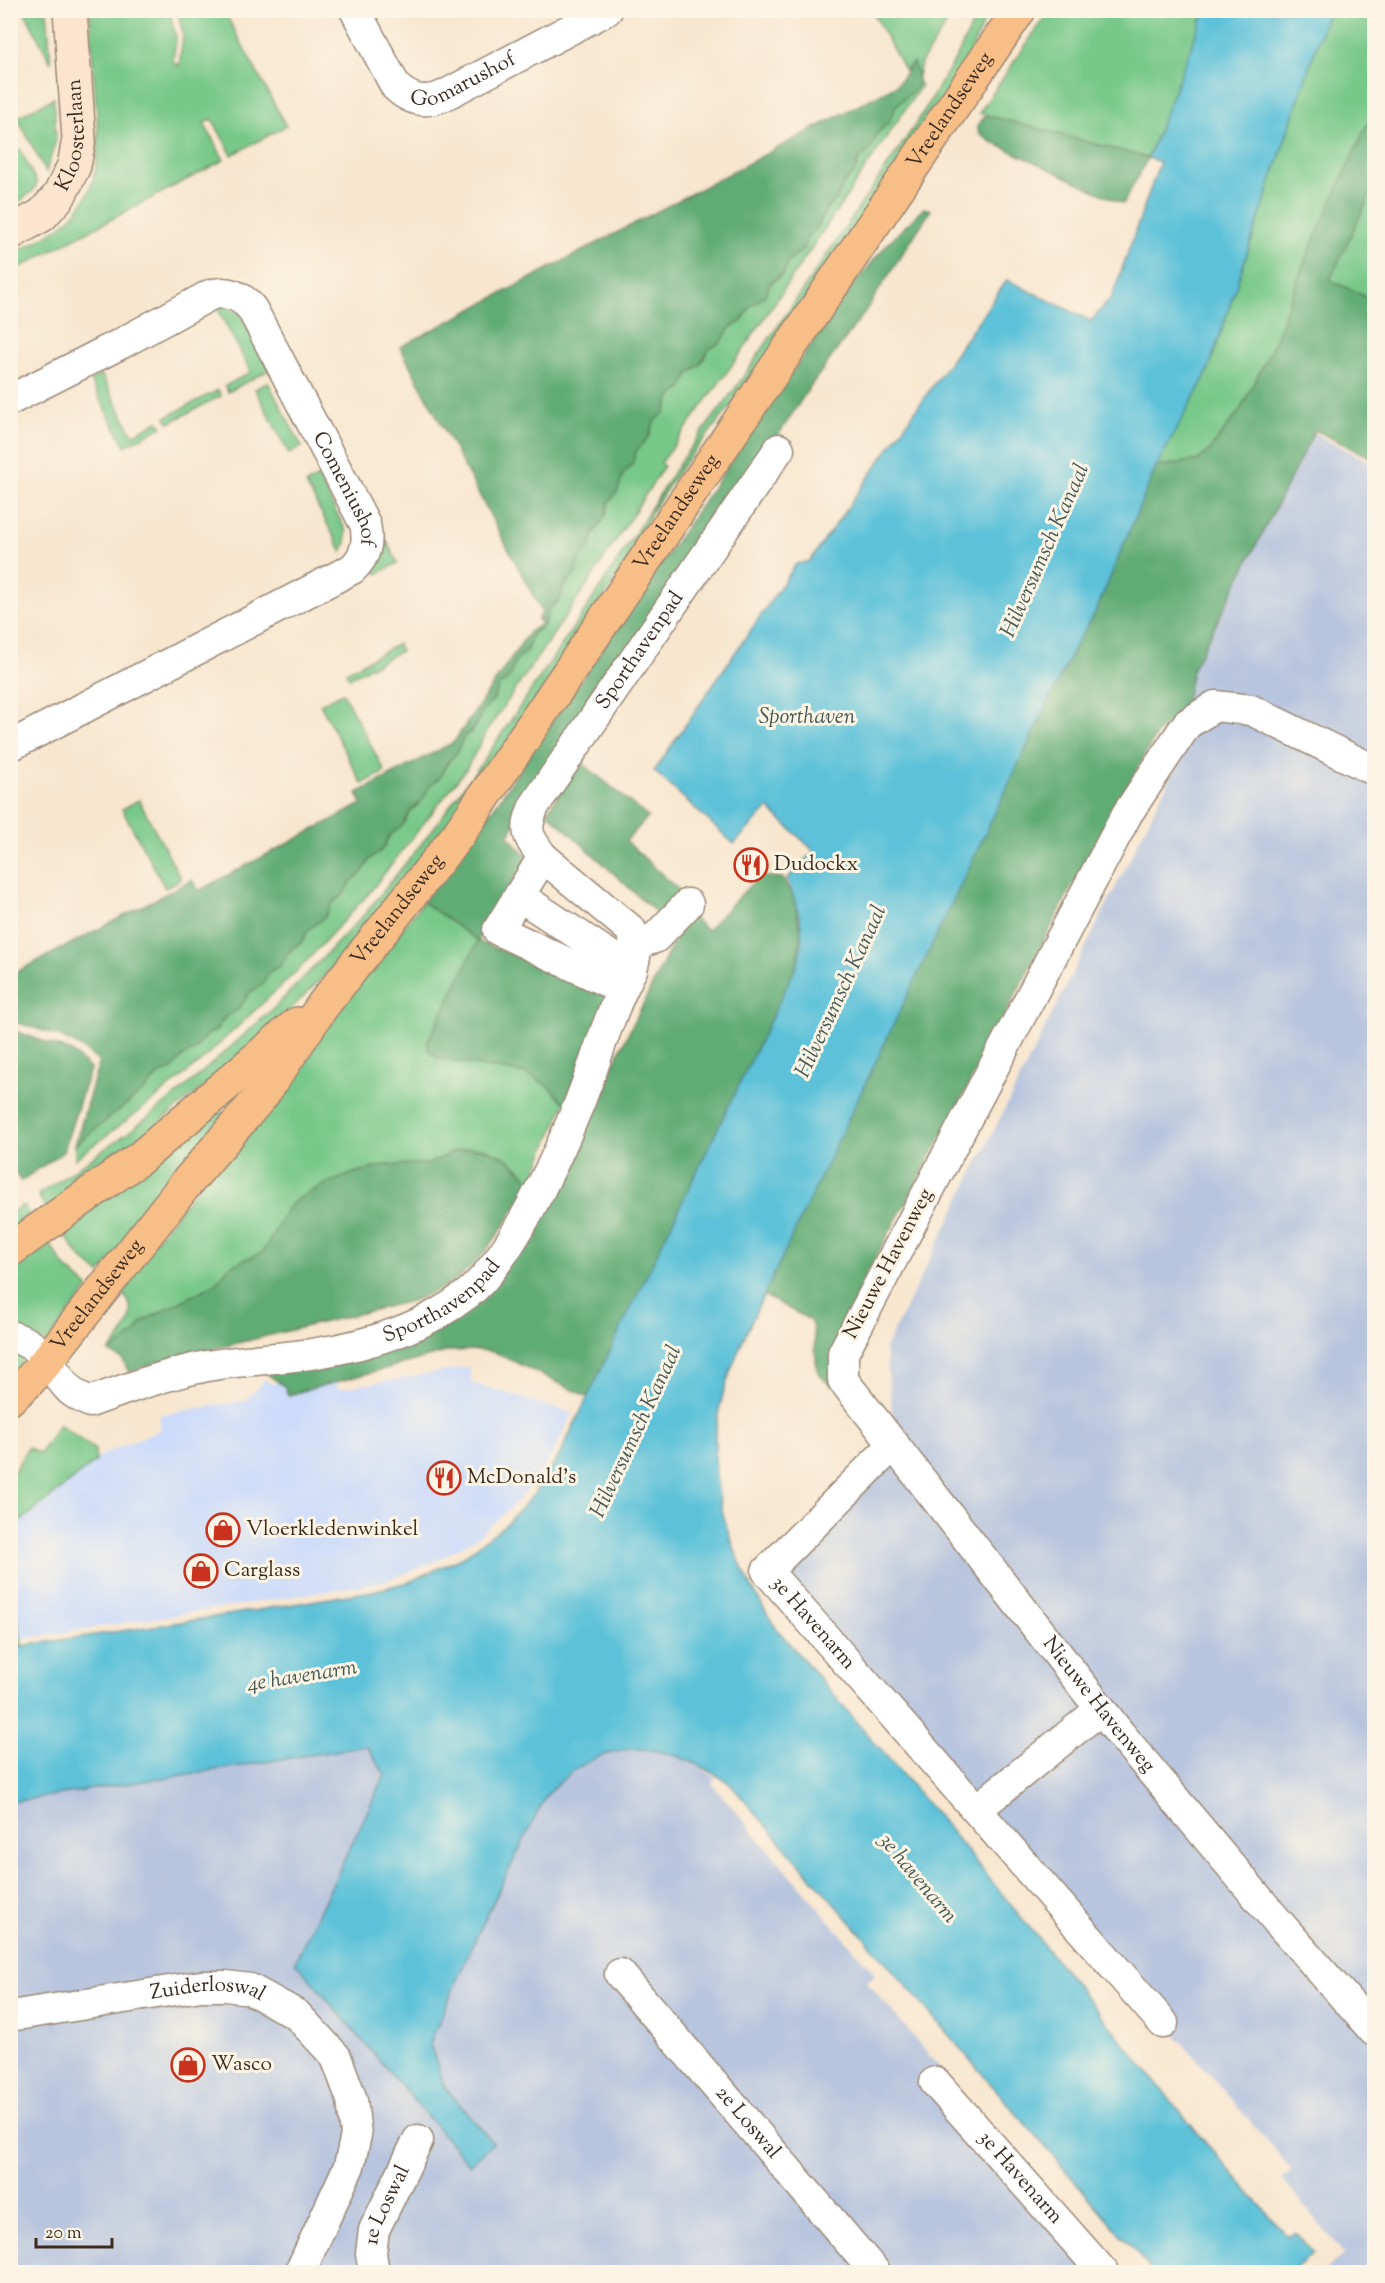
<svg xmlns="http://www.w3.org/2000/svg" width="1385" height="2283" viewBox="0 0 1385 2283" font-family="'Sorts Mill Goudy',serif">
	<rect width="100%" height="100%" fill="#fcf5e5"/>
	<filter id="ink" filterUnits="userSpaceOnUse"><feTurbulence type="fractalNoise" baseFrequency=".0167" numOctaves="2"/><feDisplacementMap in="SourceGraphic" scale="12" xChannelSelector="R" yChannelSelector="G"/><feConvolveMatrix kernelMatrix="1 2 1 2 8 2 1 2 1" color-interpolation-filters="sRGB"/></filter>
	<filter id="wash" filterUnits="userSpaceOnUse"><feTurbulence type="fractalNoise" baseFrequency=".008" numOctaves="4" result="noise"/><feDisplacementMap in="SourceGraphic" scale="24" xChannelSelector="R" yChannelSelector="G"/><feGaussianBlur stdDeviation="1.35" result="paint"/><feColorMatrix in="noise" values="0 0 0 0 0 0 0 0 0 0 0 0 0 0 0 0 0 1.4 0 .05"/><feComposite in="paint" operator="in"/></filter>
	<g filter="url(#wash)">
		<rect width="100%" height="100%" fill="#f8e6cf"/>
		<polygon fill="#ccdbfa" points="469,1367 472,1383 573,1413 554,1451 535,1480 519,1500 475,1539 436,1561 391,1579 371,1584 21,1639 11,1572 10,1539 15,1528 38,1498 73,1472 104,1454 161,1429 159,1415 240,1401 244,1402 265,1379 271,1384 335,1373 338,1389"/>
		<g fill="#b8c5de">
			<polygon points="1299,426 1374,464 1374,2272 1323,2272 1344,2254 1282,2179 1292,2170 988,1818 788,1580 782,1552 895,1433 885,1349 1176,766 1183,658"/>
			<polygon points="367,1746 385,1775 295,1962 493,2143 444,2086 430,2043 482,1924 546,1796 562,1778 583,1763 610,1753 645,1749 671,1753 694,1763 716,1778 712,1784 875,1974 867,1982 940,2068 1091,2272 11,2272 11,1802"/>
		</g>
		<g fill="#77c889" stroke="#597954" stroke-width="1.5">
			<polygon points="24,11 47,11 51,63"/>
			<path d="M90,11H169L176,37L173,62L179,66L183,36L178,11H224L286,126L232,155L212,119L204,123L224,160L11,272V255C29,245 50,236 66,222C105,188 99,140 95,93C93,66 91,38 90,11Z"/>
			<polygon points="872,11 955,11 921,63 918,76 912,63 905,71"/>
			<polygon points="979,11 989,11 963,68 740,395 682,466 654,508 616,579 492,764 371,923 324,976 244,1055 48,1211 38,1195 129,1132 181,1091 274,1008 365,914 433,829 486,757 602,585 680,462 737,386 916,124 955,60"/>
			<polygon points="1049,11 1205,11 1148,158 979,113"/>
			<polygon points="1328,11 1374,11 1374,301 1303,267 1271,350 1240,410 1208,452 1198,460 1156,467 1208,371"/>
			<polygon points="918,80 921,86 740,354 661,463 664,466 589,582 489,728 466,769 370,892 301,967 200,1062 155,1099 75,1159 75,1145 147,1088 158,1075 174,1066 180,1058 220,1025 225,1017 238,1009 250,992 263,984 270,971 280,966 292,948 301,943 309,929 325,917 329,907 346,890 351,881 360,875 370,859 385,846 389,836 405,822 410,812 419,804 429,787 443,774 449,760 456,754 464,737 472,731 478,722 481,713 493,700 499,686 507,680 515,661 526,652 532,635 545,622 549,609 559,601 563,588 573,577 579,560 591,545 593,535 606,515 609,502 615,495 623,474 630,467 637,449 649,436 654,422 667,408 671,396 679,391 690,373 700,365 709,349 717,345 730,328 742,321 751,306 765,295 770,284 781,276 789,260 800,252 808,235 822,219 826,209 839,195 841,187 857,168 859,159 869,151 877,134 886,125 896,105 917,87"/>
			<polygon points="54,98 56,140 46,172 17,117"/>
			<polygon points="20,149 37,183 34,190 11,208 11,155"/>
			<polygon points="216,306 222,306 239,312 271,369 228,392 225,386 251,372"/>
			<polygon points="101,374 133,435 158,421 162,427 125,446 90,380"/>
			<polygon points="268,382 302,447 289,454 255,389"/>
			<polygon points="218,390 221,396 169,423 166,417"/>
			<polygon points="318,477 346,531 346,542 342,552 306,484"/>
			<polygon points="375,520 398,563 377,574 371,562"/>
			<polygon points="398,644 401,651 349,678 346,672"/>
			<polygon points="343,693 385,772 362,784 320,704"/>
			<polygon points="139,800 181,879 165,888 122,809"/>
			<path d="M423,902L478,941L427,1043L438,1058L526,1074L547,1085L565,1103L531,1182L516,1165L486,1148H468L453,1152L428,1164L386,1165L354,1173L323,1185L296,1200L263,1252L230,1266L215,1284L143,1321L135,1333L109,1352C126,1328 144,1313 118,1288Z"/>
			<polygon points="216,1111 220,1111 223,1115 100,1274 79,1256 61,1229"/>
			<polygon points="23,1205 33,1221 11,1235 10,1213"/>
			<polygon points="46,1239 65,1267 89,1288 46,1343 11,1325 11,1262"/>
			<polygon points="10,1347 34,1359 11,1382"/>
			<polygon points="59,1424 95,1450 96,1461 21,1521 11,1523 11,1477 28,1447 40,1454"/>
		</g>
		<g fill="#61ac75" stroke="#4e6b4a" stroke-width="1.5">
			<path d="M913,62L918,76L917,87L896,106L889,122L877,134L872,148L859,159L854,173L843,184L837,199L826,209L818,227L808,235L803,249L789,260L784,273L770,283L765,295L751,306L742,321L730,328L721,342L709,349L700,365L689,373L682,388L671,397L664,413L654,422L649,436L635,453L633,463L623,474L618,491L609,502L604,519L593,534L590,548L579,560L576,573L563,588L561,597L549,609L543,626L532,635L526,652L515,661L510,677L499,686L493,700L481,713L475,727L464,737L456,754L446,764L440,777L429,787L422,801L410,811L402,826L389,836L382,850L370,859L362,873L351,881L344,894L332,903L325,917L309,929L301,943L292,948L280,966L270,971L263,984L250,992L238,1010L225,1017L216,1030L204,1037L195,1050L183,1056L171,1070L158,1075L147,1088L75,1145L99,1062C73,1037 44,1031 11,1021V975L192,880L198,891L362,804L357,793L454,742L529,632L541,624L538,619L542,612L400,347L897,85Z"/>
			<path d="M1374,109V186L1330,280L1374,301V459L1315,430L1192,671L1185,705L1156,735L1081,869L943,1134L860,1286L834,1357V1387C805,1372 822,1346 810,1320L763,1295L1076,644L1096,611L1156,467L1198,460L1208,452L1240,410L1271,350L1308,253Z"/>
			<polygon points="986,115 1006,120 1148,158 1123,204 990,141 979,133 977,126"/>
			<polygon points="924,208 931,210 864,313 809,388 734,503 531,797 508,836 527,857 478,941 610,995 565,1103 547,1085 526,1074 438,1058 430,1052 427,1043 478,941 423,902 499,800 847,292 890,241"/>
			<polygon points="581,762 648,817 626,841 695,905 688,914 707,930 759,876 783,878 794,900 801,933 797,965 588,1397 494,1352 478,1350 450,1351 288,1395 285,1387 266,1373 457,1313 581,1129 678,933 547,812"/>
			<polygon points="10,1029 72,1052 90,1069 63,1152 21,1181 11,1168"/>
			<path d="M468,1148C499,1149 511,1159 531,1182C508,1219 485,1264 445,1286C436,1292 425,1295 415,1300L151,1364L129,1373L123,1360L109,1352L135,1333L143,1321L215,1284L230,1266L263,1252L289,1206L296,1200L323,1185L354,1173L386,1165L428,1164L453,1152Z"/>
			<polygon points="10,1576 22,1645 15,1647 11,1651"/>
		</g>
		<path fill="#5bc1d9" stroke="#4b767c" stroke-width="1.5" d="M1205,11H1328L1208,371L1156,467L1096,611L1076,644L751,1322C741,1345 730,1369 723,1394C699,1476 731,1560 776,1628L944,1823L1199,2135L1288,2237L1295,2232L1313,2253L1291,2272H1153L884,1960L729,1783C664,1739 602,1733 546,1796C505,1877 464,1959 430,2044L444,2086L493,2143L469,2165L295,1962L385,1775L367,1746L11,1802V1651L15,1647L240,1613L372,1591L409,1582L463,1557L507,1523L533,1495L558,1458L797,965C807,931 799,912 787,879L814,851L768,808L734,844L654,771L796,564L810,561L1007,280L1091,321L1112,297L1160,162L1148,158Z"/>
	</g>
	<g filter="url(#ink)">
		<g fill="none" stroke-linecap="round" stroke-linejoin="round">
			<defs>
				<g id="street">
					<path id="s1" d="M355,10L396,87C410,100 425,104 443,96L607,10"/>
					<path id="s2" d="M10,400L122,343L210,295C227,290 241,295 252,309L365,524C369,543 366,556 352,569L10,746"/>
					<path id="s3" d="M1374,770L1251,710L1215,706L1187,724L1127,814L843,1353V1380L1121,1735L1278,1922L1374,2031"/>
					<path id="s4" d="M543,857C527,836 524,831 534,806L779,449"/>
					<polyline points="519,896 632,970"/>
					<polyline points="635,944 655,938 688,904"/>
					<path id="s5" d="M10,1336C45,1346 48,1366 69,1389C74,1395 83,1398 90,1402C128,1388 167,1374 207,1366C241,1360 276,1359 311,1354C365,1346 422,1329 466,1295C514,1259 569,1133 590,1075C600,1047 609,1018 622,990C627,979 633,970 635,957C636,947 634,939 631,930L543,857L498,930L622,989"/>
					<path id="s6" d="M894,1444L767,1571L1163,2023"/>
					<polyline points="977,1809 1101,1709"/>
					<path id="s7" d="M620,1974L875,2272"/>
					<path id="s8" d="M10,2016L201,1986H226L250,1989L297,2015L336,2057L352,2100L356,2135L349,2166L300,2272"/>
					<path id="s9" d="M935,2082L1103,2272"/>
					<path id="s10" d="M374,2272L371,2253L374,2230L418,2140"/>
				</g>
				<g id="secondary">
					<path id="s11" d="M10,233L42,215L59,196L74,166L79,139L70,10"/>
				</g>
				<g id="primary">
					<polyline points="10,1250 140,1158 297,1024"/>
					<path id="s12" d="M10,1398L27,1383L48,1359L184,1186L263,1094L323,1005L458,835L1019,10"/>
				</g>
			</defs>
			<use href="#street" stroke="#9a8876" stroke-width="33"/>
			<use href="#secondary" stroke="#9a8876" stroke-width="36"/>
			<use href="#primary" stroke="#9a8876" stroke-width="36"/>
			<use href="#street" stroke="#fff" stroke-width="30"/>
			<use href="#secondary" stroke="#fce5cf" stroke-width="33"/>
			<use href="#primary" stroke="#f7be87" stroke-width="33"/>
		</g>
	</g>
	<defs>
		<symbol id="restaurant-ring" viewBox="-11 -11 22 22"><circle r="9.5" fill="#fcf5e5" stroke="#c8321e" stroke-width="1.5"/><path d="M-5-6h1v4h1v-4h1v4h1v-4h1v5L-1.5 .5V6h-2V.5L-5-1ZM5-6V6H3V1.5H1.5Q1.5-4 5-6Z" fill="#c8321e"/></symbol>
		<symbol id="shop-ring" viewBox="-11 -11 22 22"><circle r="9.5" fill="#fcf5e5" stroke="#c8321e" stroke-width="1.5"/><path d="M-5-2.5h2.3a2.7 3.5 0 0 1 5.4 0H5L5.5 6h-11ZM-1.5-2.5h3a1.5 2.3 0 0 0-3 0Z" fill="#c8321e"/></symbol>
	</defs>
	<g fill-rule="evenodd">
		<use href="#restaurant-ring" x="732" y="846" width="38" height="38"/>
		<use href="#restaurant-ring" x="425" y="1459" width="38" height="38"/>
		<use href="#shop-ring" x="204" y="1511" width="38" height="38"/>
		<use href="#shop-ring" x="182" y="1552" width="38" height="38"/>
		<use href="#shop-ring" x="169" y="2046" width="38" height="38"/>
	</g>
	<g text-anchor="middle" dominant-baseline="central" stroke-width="6" stroke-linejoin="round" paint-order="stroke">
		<g font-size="21" fill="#3b2a1e" stroke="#fcf5e5">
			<text stroke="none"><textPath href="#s1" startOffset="162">Gomarushof</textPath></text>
			<text stroke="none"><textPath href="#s12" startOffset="1596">Vreelandseweg</textPath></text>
			<text stroke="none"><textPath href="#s11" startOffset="126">Kloosterlaan</textPath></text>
			<text stroke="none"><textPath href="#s2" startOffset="476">Comeniushof</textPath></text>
			<text stroke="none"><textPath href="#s12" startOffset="1110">Vreelandseweg</textPath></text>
			<text stroke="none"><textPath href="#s4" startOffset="244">Sporthavenpad</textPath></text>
			<text stroke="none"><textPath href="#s12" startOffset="624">Vreelandseweg</textPath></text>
			<text transform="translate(889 1264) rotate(-62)">Nieuwe Havenweg</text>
			<text stroke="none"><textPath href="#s12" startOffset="135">Vreelandseweg</textPath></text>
			<text stroke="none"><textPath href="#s5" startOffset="477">Sporthavenpad</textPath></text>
			<text stroke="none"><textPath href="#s6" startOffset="249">3e Havenarm</textPath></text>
			<text stroke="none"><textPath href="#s3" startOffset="1364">Nieuwe Havenweg</textPath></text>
			<text stroke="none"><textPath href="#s8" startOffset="200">Zuiderloswal</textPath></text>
			<text stroke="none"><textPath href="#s7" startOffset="196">2e Loswal</textPath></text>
			<text stroke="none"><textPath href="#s9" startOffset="128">3e Havenarm</textPath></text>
			<text stroke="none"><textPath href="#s10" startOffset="70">1e Loswal</textPath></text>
		</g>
		<g font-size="21" fill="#3b2a1e" stroke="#fcf5e5" text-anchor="start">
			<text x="774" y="865">Dudockx</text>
			<text x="467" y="1478">McDonald's</text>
			<text x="246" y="1530">Vloerkledenwinkel</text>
			<text x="224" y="1571">Carglass</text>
			<text x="211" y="2065">Wasco</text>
		</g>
		<g font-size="22" font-style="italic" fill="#455756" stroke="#fcf5e5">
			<text transform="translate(1046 551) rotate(-66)">Hilversumsch Kanaal</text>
			<text x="807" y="718">Sporthaven</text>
			<text transform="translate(842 992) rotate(-65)">Hilversumsch Kanaal</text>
			<text transform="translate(637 1432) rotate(-65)">Hilversumsch Kanaal</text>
			<text transform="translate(302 1677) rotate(-9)">4e havenarm</text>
			<text transform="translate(917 1879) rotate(50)">3e havenarm</text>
		</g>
	</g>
	<rect width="1385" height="2283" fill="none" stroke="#fcf5e5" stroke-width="36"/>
	<path d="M36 2238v9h76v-9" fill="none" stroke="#3b2a1e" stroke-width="3"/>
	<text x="45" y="2238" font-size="18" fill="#3b2a1e" stroke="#fcf5e5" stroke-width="4.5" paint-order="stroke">20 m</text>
</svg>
